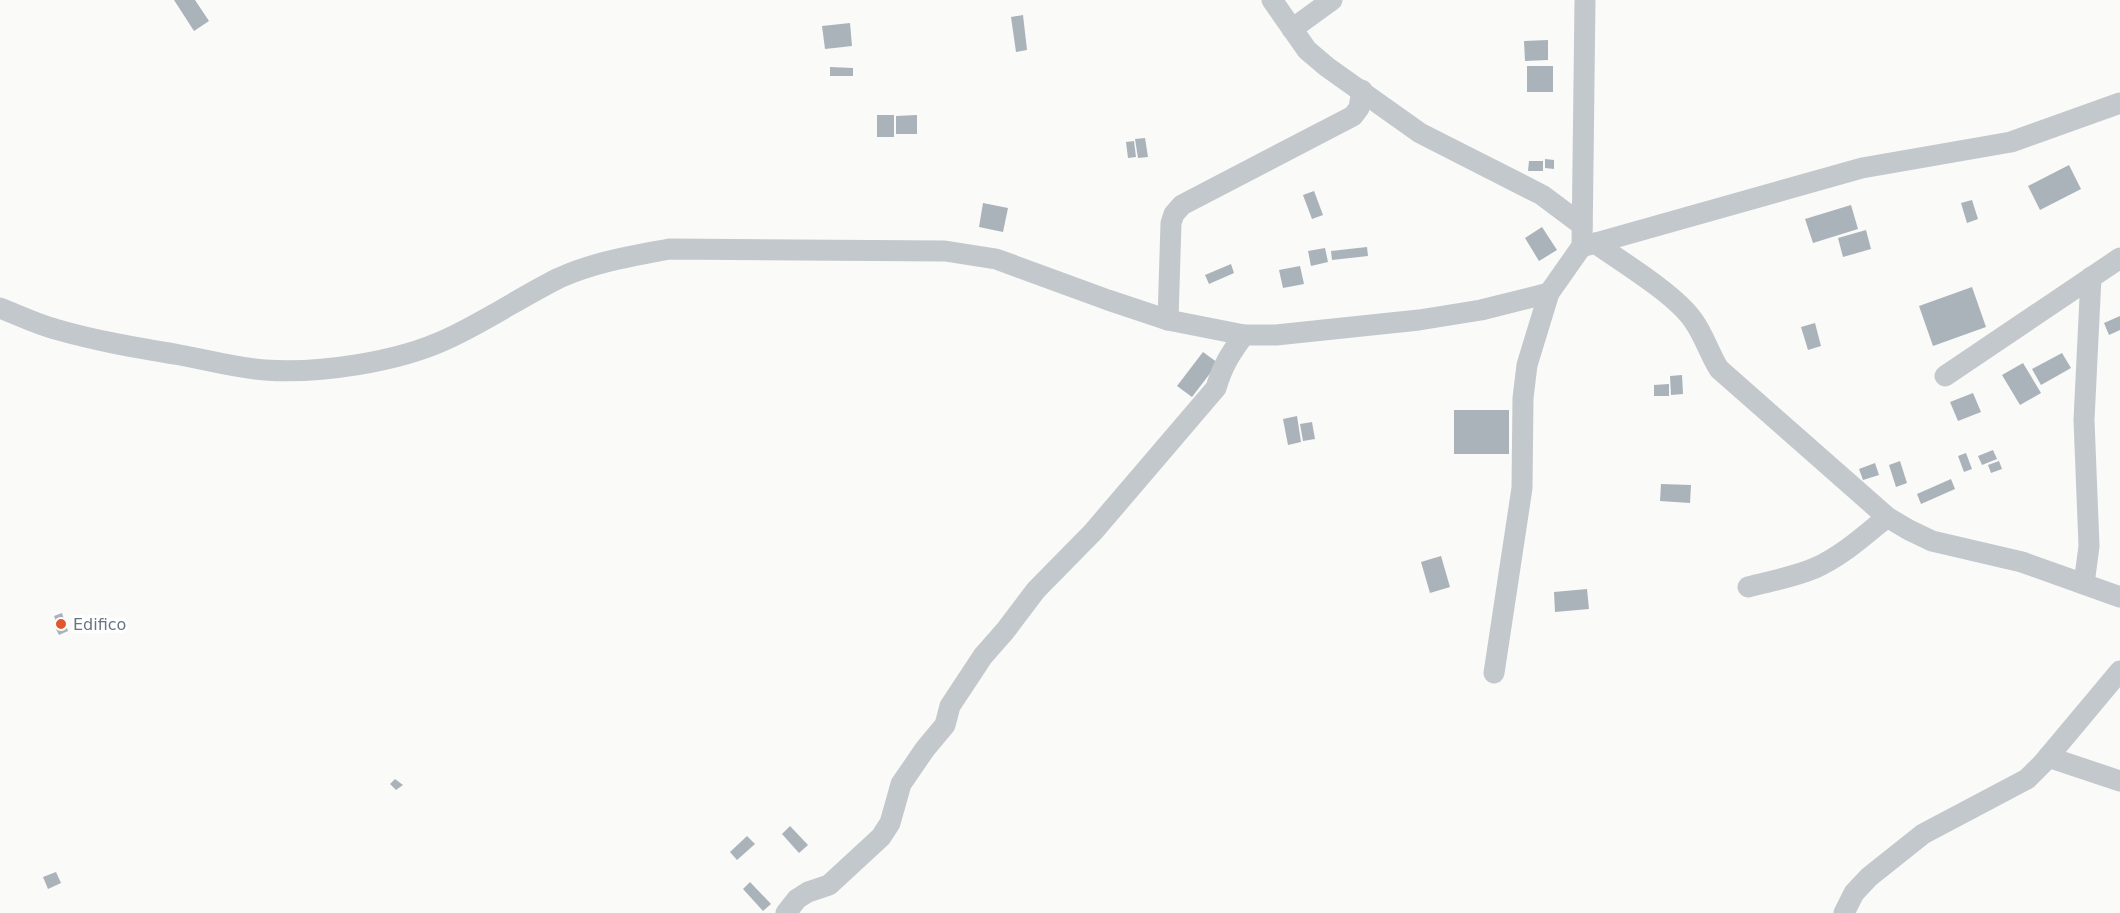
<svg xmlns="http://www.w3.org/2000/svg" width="2120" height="913" viewBox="0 0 2120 913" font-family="'DejaVu Sans',sans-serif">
	<rect width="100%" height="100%" fill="#fafaf8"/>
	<g fill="#aab3b9">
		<polygon points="174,0 195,0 209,21 194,31"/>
		<polygon points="1023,15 1027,50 1016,52 1011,17"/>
		<polygon points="850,23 852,46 825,49 822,26"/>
		<polygon points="1548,40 1548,60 1525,61 1524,41"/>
		<rect x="1527" y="66" width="26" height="26"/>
		<polygon points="830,67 853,68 853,76 830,76"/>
		<rect x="877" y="115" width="17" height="22"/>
		<polygon points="917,115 917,134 896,134 896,116"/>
		<polygon points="1145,138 1148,157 1138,158 1135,139"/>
		<polygon points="1134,141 1136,157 1128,158 1126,142"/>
		<polygon points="1545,159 1554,160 1554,169 1545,168"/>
		<polygon points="1529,161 1543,161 1543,171 1528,171"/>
		<polygon points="2069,165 2081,189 2040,210 2028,186"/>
		<polygon points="1314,191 1323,215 1312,219 1303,195"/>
		<polygon points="1972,200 1978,219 1967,223 1961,203"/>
		<polygon points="983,203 1008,208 1003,232 979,227"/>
		<polygon points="1851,205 1858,229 1813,243 1805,219"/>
		<polygon points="1542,227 1557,250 1539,261 1525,238"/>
		<polygon points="1866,230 1871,249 1843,257 1838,238"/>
		<polygon points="1367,247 1368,256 1332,260 1331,251"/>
		<polygon points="1325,248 1328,262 1311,266 1308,251"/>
		<polygon points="1231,264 1234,273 1209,284 1205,275"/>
		<polygon points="1300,266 1304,284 1283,288 1279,270"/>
		<polygon points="1972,287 1986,327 1933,346 1919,306"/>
		<polygon points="2120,316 2120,330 2109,335 2104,323"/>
		<polygon points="1815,323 1821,346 1808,350 1801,327"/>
		<polygon points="1203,352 1218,363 1192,397 1177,386"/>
		<polygon points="2062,353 2071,368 2041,385 2032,369"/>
		<polygon points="2023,363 2041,393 2020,405 2002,375"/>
		<polygon points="1682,375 1683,394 1671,395 1670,376"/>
		<polygon points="1669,384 1669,396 1654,396 1654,385"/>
		<polygon points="1973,393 1981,412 1958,421 1950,402"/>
		<rect x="1454" y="410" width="55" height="44"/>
		<polygon points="1297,416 1301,442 1288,445 1283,419"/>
		<polygon points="1312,422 1315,439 1303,441 1300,424"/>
		<polygon points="1993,450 1997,459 1982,465 1978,456"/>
		<polygon points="1966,453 1972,469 1964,472 1958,456"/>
		<polygon points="1900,461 1907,483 1896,487 1889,465"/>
		<polygon points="1999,461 2002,469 1991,473 1988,465"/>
		<polygon points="1875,463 1879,475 1863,480 1859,469"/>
		<polygon points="1951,479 1955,489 1921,504 1917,494"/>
		<polygon points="1661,484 1691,485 1690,503 1660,501"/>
		<polygon points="1441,556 1450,587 1430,593 1421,562"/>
		<polygon points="1587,589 1589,609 1555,612 1554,592"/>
		<polygon points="62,613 68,631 59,635 54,625 57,624 54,616"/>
		<polygon points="395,779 403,785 396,790 390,784"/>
		<polygon points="790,826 808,845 799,853 782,834"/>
		<polygon points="747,836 755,844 737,860 730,852"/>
		<polygon points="56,872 61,883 48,889 43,877"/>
		<polygon points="750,882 771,904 763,911 743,889"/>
	</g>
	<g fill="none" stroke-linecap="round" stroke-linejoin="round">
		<g stroke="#c3c8cc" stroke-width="21">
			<polyline points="1272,0 1307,50 1327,67 1420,133 1542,195 1582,225"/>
			<polyline points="1292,29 1332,0"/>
			<path d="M1595,243C1622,262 1675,294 1693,320C1704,335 1709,353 1719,369L1887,517L1909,530L1932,541L2022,562L2120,597"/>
			<polyline points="1585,246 1862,168 2011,142 2120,103"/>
			<path d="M0,308C18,315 36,324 55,329C96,341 138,348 180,355C208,360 236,368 265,370C319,374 398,362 447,339C486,321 521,297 559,278C594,262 632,256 669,249L945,251L996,259L1108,300L1168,320L1244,335H1276L1419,320L1481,310L1549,293"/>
			<polyline points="1168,320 1171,223 1174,214 1182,205 1353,116 1359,108 1362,90"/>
			<polyline points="1945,376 2120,258"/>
			<polyline points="2084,584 2089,546 2084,420 2091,277"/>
			<path d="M1748,587C1771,581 1794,577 1815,568C1842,556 1865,535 1887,517"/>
			<polyline points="1494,673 1522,488 1523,398 1527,365 1549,293 1582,246 1585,0"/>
			<polyline points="2048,757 2120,781"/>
			<path d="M786,913L797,899L808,892L829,885L881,837L890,823L901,784L925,749L945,725L950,706L983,656L1005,631L1036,590L1093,532L1216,388C1223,365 1230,354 1244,335"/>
			<polyline points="1844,913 1854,893 1869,877 1923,834 2027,779 2043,763 2120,671"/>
		</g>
	</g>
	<circle fill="#e4572e" stroke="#fff" stroke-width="2" cx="61" cy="624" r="6"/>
	<g text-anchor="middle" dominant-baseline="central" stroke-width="6" stroke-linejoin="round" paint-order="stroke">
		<g font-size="16" fill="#657683" stroke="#fff" text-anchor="start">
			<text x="73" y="624">Edifico</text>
		</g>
	</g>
</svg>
